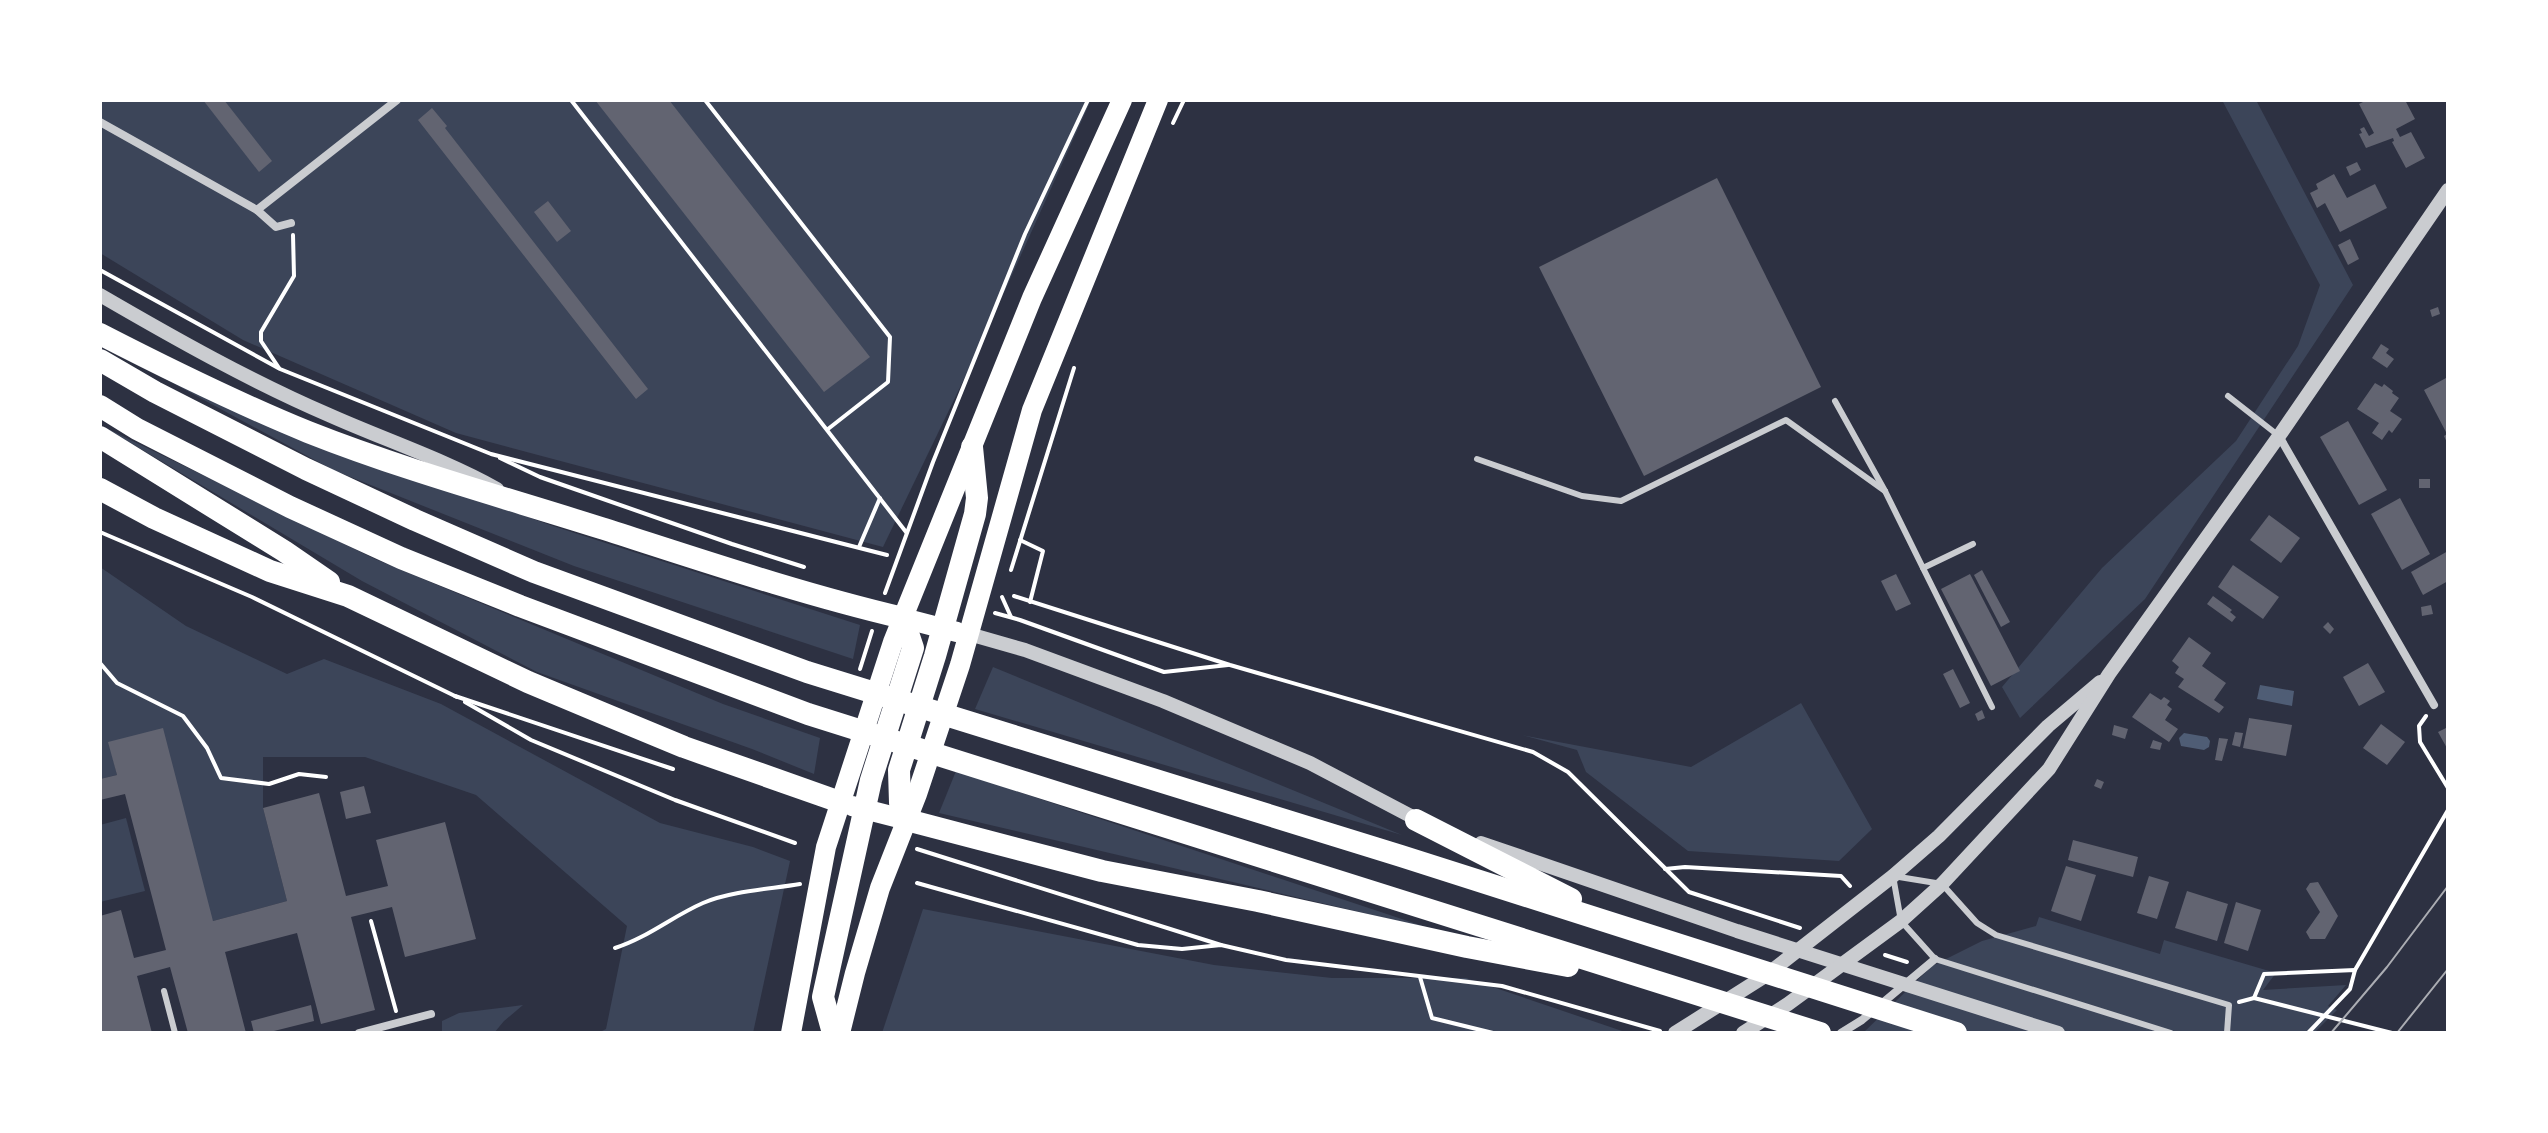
<svg xmlns="http://www.w3.org/2000/svg" width="2548" height="1133" viewBox="0 0 2548 1133" font-family="Figtree,sans-serif">
	<rect width="100%" height="100%" fill="#2d3142"/>
	<g fill="#3c4559">
		<polygon points="100,100 1091,100 978,350 883,547 456,433 243,340 100,253"/>
		<polygon points="2222,100 2256,100 2353,285 2145,599 2020,718 2002,687 2102,568 2236,441 2298,346 2320,285"/>
		<polygon points="158,375 308,439 553,526 860,625 853,659 574,566 333,470"/>
		<polygon points="104,427 375,559 723,704 820,738 814,774 752,749 537,672 362,581"/>
		<polygon points="100,567 186,626 287,674 324,659 441,704 660,823 753,847 790,861 753,1033 598,1033 606,1029 627,926 476,795 365,757 263,757 263,808 287,901 213,921 109,742 117,775 100,779"/>
		<polygon points="993,667 1402,835 975,709"/>
		<polygon points="1801,703 1872,829 1839,861 1688,851 1586,772 1577,750 1522,735 1691,767"/>
		<polygon points="956,771 1432,929 939,813"/>
		<polygon points="126,818 145,891 100,902 100,825"/>
		<polygon points="923,909 1214,965 1332,978 1466,978 1628,1033 882,1033"/>
		<polygon points="2039,917 2160,954 2164,940 2276,973 2263,990 2346,985 2328,1006 2337,1010 2314,1033 1863,1033 1932,966 1982,941 2036,926"/>
		<polygon points="523,1005 504,1021 494,1033 442,1033 442,1021 459,1013"/>
	</g>
	<g fill="#4f5d75">
		<polygon points="2260,685 2294,691 2292,706 2257,699"/>
		<polygon points="2184,733 2207,737 2210,741 2209,747 2204,750 2181,746 2179,738"/>
	</g>
	<g fill="#626471">
		<polygon points="203,100 224,100 272,161 259,172"/>
		<polygon points="595,100 669,100 870,357 824,392"/>
		<polygon points="2367,100 2405,100 2415,119 2396,129 2400,137 2411,132 2425,158 2406,168 2392,142 2394,141 2393,138 2366,148 2359,134 2362,133 2360,129 2364,127 2369,136 2374,133 2359,104"/>
		<polygon points="432,108 447,126 445,128 648,389 636,399 418,120"/>
		<polygon points="2357,162 2361,170 2350,176 2346,167"/>
		<polygon points="2334,174 2347,198 2375,184 2387,208 2340,232 2325,203 2317,208 2310,193 2318,189 2316,184"/>
		<polygon points="1717,178 1821,387 1644,476 1539,267"/>
		<polygon points="548,201 571,231 557,242 534,212"/>
		<polygon points="2350,239 2359,259 2348,265 2338,245"/>
		<polygon points="2438,307 2440,314 2432,317 2430,310"/>
		<polygon points="2381,344 2389,349 2386,353 2394,359 2387,368 2372,358"/>
		<polygon points="2446,378 2448,381 2448,445 2444,436 2447,434 2424,390"/>
		<polygon points="2375,383 2382,387 2384,384 2393,391 2392,393 2399,398 2390,411 2402,419 2392,433 2389,430 2382,440 2372,433 2379,423 2357,409"/>
		<polygon points="2348,421 2387,490 2359,505 2320,437"/>
		<rect x="2419" y="479" width="11" height="9"/>
		<polygon points="2400,498 2430,554 2402,570 2371,514"/>
		<polygon points="2269,515 2300,538 2281,563 2250,540"/>
		<polygon points="2448,551 2448,581 2423,595 2411,572"/>
		<polygon points="2233,565 2279,597 2263,619 2218,587"/>
		<polygon points="1982,570 2010,622 2001,627 1974,575"/>
		<polygon points="1896,574 1911,604 1896,611 1881,581"/>
		<polygon points="1970,574 2020,671 1991,686 1941,589"/>
		<polygon points="2213,596 2232,610 2230,612 2236,617 2232,622 2207,604"/>
		<polygon points="2431,605 2433,614 2422,616 2421,607"/>
		<polygon points="2328,622 2334,629 2330,634 2323,627"/>
		<polygon points="2189,637 2211,653 2202,666 2226,683 2214,700 2224,707 2219,713 2178,687 2184,679 2175,673 2179,667 2172,661"/>
		<polygon points="2368,663 2385,692 2359,706 2343,677"/>
		<polygon points="1953,669 1970,703 1960,708 1943,674"/>
		<polygon points="2150,693 2161,700 2164,697 2170,701 2167,705 2172,709 2165,720 2178,729 2169,742 2132,717"/>
		<polygon points="1982,710 1985,718 1978,721 1975,714"/>
		<polygon points="2249,718 2292,725 2286,756 2243,748"/>
		<polygon points="2381,724 2405,742 2387,765 2363,748"/>
		<polygon points="2114,725 2128,729 2125,739 2112,735"/>
		<polygon points="2448,727 2448,750 2438,732"/>
		<polygon points="163,728 213,921 287,901 263,808 319,793 346,896 388,886 376,840 445,822 476,939 405,957 392,907 351,917 375,1010 321,1024 297,933 225,952 246,1033 188,1033 170,967 137,976 152,1033 100,1033 100,916 121,910 134,958 166,950 125,794 100,800 100,779 117,775 108,742"/>
		<polygon points="2235,732 2243,733 2240,747 2232,745"/>
		<polygon points="2219,738 2228,739 2222,761 2215,760"/>
		<polygon points="2153,740 2162,743 2160,750 2150,748"/>
		<polygon points="2097,779 2104,782 2101,789 2094,786"/>
		<polygon points="364,786 371,813 346,819 340,792"/>
		<polygon points="2073,840 2138,857 2133,877 2068,860"/>
		<polygon points="2066,866 2096,875 2081,921 2051,911"/>
		<polygon points="2149,876 2169,882 2157,919 2137,913"/>
		<polygon points="2318,882 2338,916 2325,939 2310,939 2306,932 2320,912 2306,889 2310,883"/>
		<polygon points="2187,891 2228,904 2217,941 2175,928"/>
		<polygon points="2236,902 2261,910 2248,951 2224,943"/>
		<polygon points="311,1005 314,1021 266,1033 254,1033 251,1021"/>
	</g>
	<g fill="none" stroke-linecap="round" stroke-linejoin="round">
		<g stroke="#fff" stroke-width="4">
			<polyline points="571,100 906,532"/>
			<polyline points="705,100 890,337 888,382 828,429"/>
			<polyline points="1173,123 1184,100"/>
			<polyline points="100,270 280,369 491,454 887,555"/>
			<polyline points="279,368 261,341 261,332 294,276 293,235"/>
			<polyline points="500,458 540,477 732,544 804,567"/>
			<polyline points="100,532 252,597 457,697"/>
			<polyline points="1020,540 1043,551 1030,602"/>
			<polyline points="859,547 880,498"/>
			<polyline points="1011,570 1074,368"/>
			<polyline points="885,593 933,462 1025,234 1088,100"/>
			<polyline points="1014,596 1230,665 1533,752 1568,772 1689,892 1800,928"/>
			<polyline points="1002,597 1011,617"/>
			<polyline points="995,613 1020,620 1164,672 1228,665"/>
			<polyline points="100,663 117,683 183,716 207,748 221,778 269,784 299,774 326,777"/>
			<polyline points="860,669 872,631"/>
			<polyline points="455,696 673,769"/>
			<polyline points="465,702 531,740 675,800 795,843"/>
			<polyline points="2426,716 2419,726 2420,742 2448,788"/>
			<polyline points="917,849 1221,945"/>
			<polyline points="1665,869 1685,867 1841,876 1850,886"/>
			<polyline points="917,883 1138,945 1182,949 1221,945 1286,960 1502,986 1660,1031"/>
			<polyline points="371,921 396,1011"/>
			<path d="M615,948C647,938 673,916 703,903C731,891 771,889 800,884"/>
			<polyline points="1885,955 1907,962"/>
			<polyline points="2355,970 2448,810"/>
			<polyline points="1420,977 1432,1018 1493,1033"/>
			<polyline points="2254,998 2264,974 2355,970 2350,989 2308,1033"/>
			<polyline points="2239,1002 2254,998 2392,1033"/>
		</g>
		<g stroke="#caccd0" stroke-width="6">
			<polyline points="2228,396 2279,436"/>
			<polyline points="1835,401 1885,491 1923,568 1973,544"/>
			<polyline points="1477,459 1582,496 1621,501 1786,420 1885,491"/>
			<polyline points="1923,568 1992,707"/>
			<polyline points="164,991 175,1033"/>
			<polyline points="2171,1033 1935,959 1901,921 1893,876 1942,884 1977,923 1996,935 2229,1005 2227,1033"/>
		</g>
		<g stroke="#caccd0" stroke-width="8">
			<polyline points="100,122 257,210 276,227 291,223"/>
			<polyline points="257,210 397,100"/>
			<polyline points="2279,436 2434,705"/>
			<polyline points="359,1033 431,1014"/>
			<polyline points="1841,1033 1862,1020 1935,959"/>
		</g>
		<g stroke="#caccd0" stroke-width="14">
			<path d="M100,295C174,338 250,381 329,415C385,440 443,459 497,489"/>
			<polyline points="969,634 1025,650 1163,701 1310,763 1424,823"/>
			<polyline points="1481,843 1737,931 2058,1033"/>
			<polyline points="1675,1033 1765,976 1893,876 1939,836 2048,726 2100,682"/>
			<polyline points="1743,1033 1788,1004 1901,921 1942,884 2049,769 2109,674 2279,436 2448,190"/>
		</g>
		<g stroke="#fff" stroke-width="20">
			<polyline points="903,618 957,632"/>
			<polyline points="852,806 907,820"/>
			<polyline points="791,1033 826,847 893,642 1032,298 1122,100"/>
			<polyline points="840,1033 855,973 880,888 917,794 960,665 1032,410 1158,100"/>
		</g>
		<g stroke="#fff" stroke-width="22">
			<path d="M100,334C168,369 237,403 308,432C404,470 503,497 601,528C701,560 801,594 903,618L913,648L871,780L823,997L833,1033"/>
			<polyline points="100,360 155,392 306,469 415,520 534,572 807,672 1401,856 1956,1033"/>
			<polyline points="100,406 137,429 290,507 401,558 520,606 808,714 1820,1033"/>
			<polyline points="100,437 284,551 329,582"/>
			<polyline points="972,447 977,498 975,514 935,656 899,770 900,803 907,820 1102,871 1258,901 1467,947 1568,966"/>
			<polyline points="100,489 154,518 270,571 348,596 528,682 602,713 684,747 840,802"/>
			<polyline points="1416,820 1571,899"/>
		</g>
		<g stroke="#abadb3" stroke-width="2">
			<polyline points="2331,1033 2387,967 2448,886"/>
			<polyline points="2397,1033 2448,969"/>
		</g>
	</g>
	<rect width="2548" height="1133" fill="none" stroke="#ffffff" stroke-width="204"/>
</svg>
